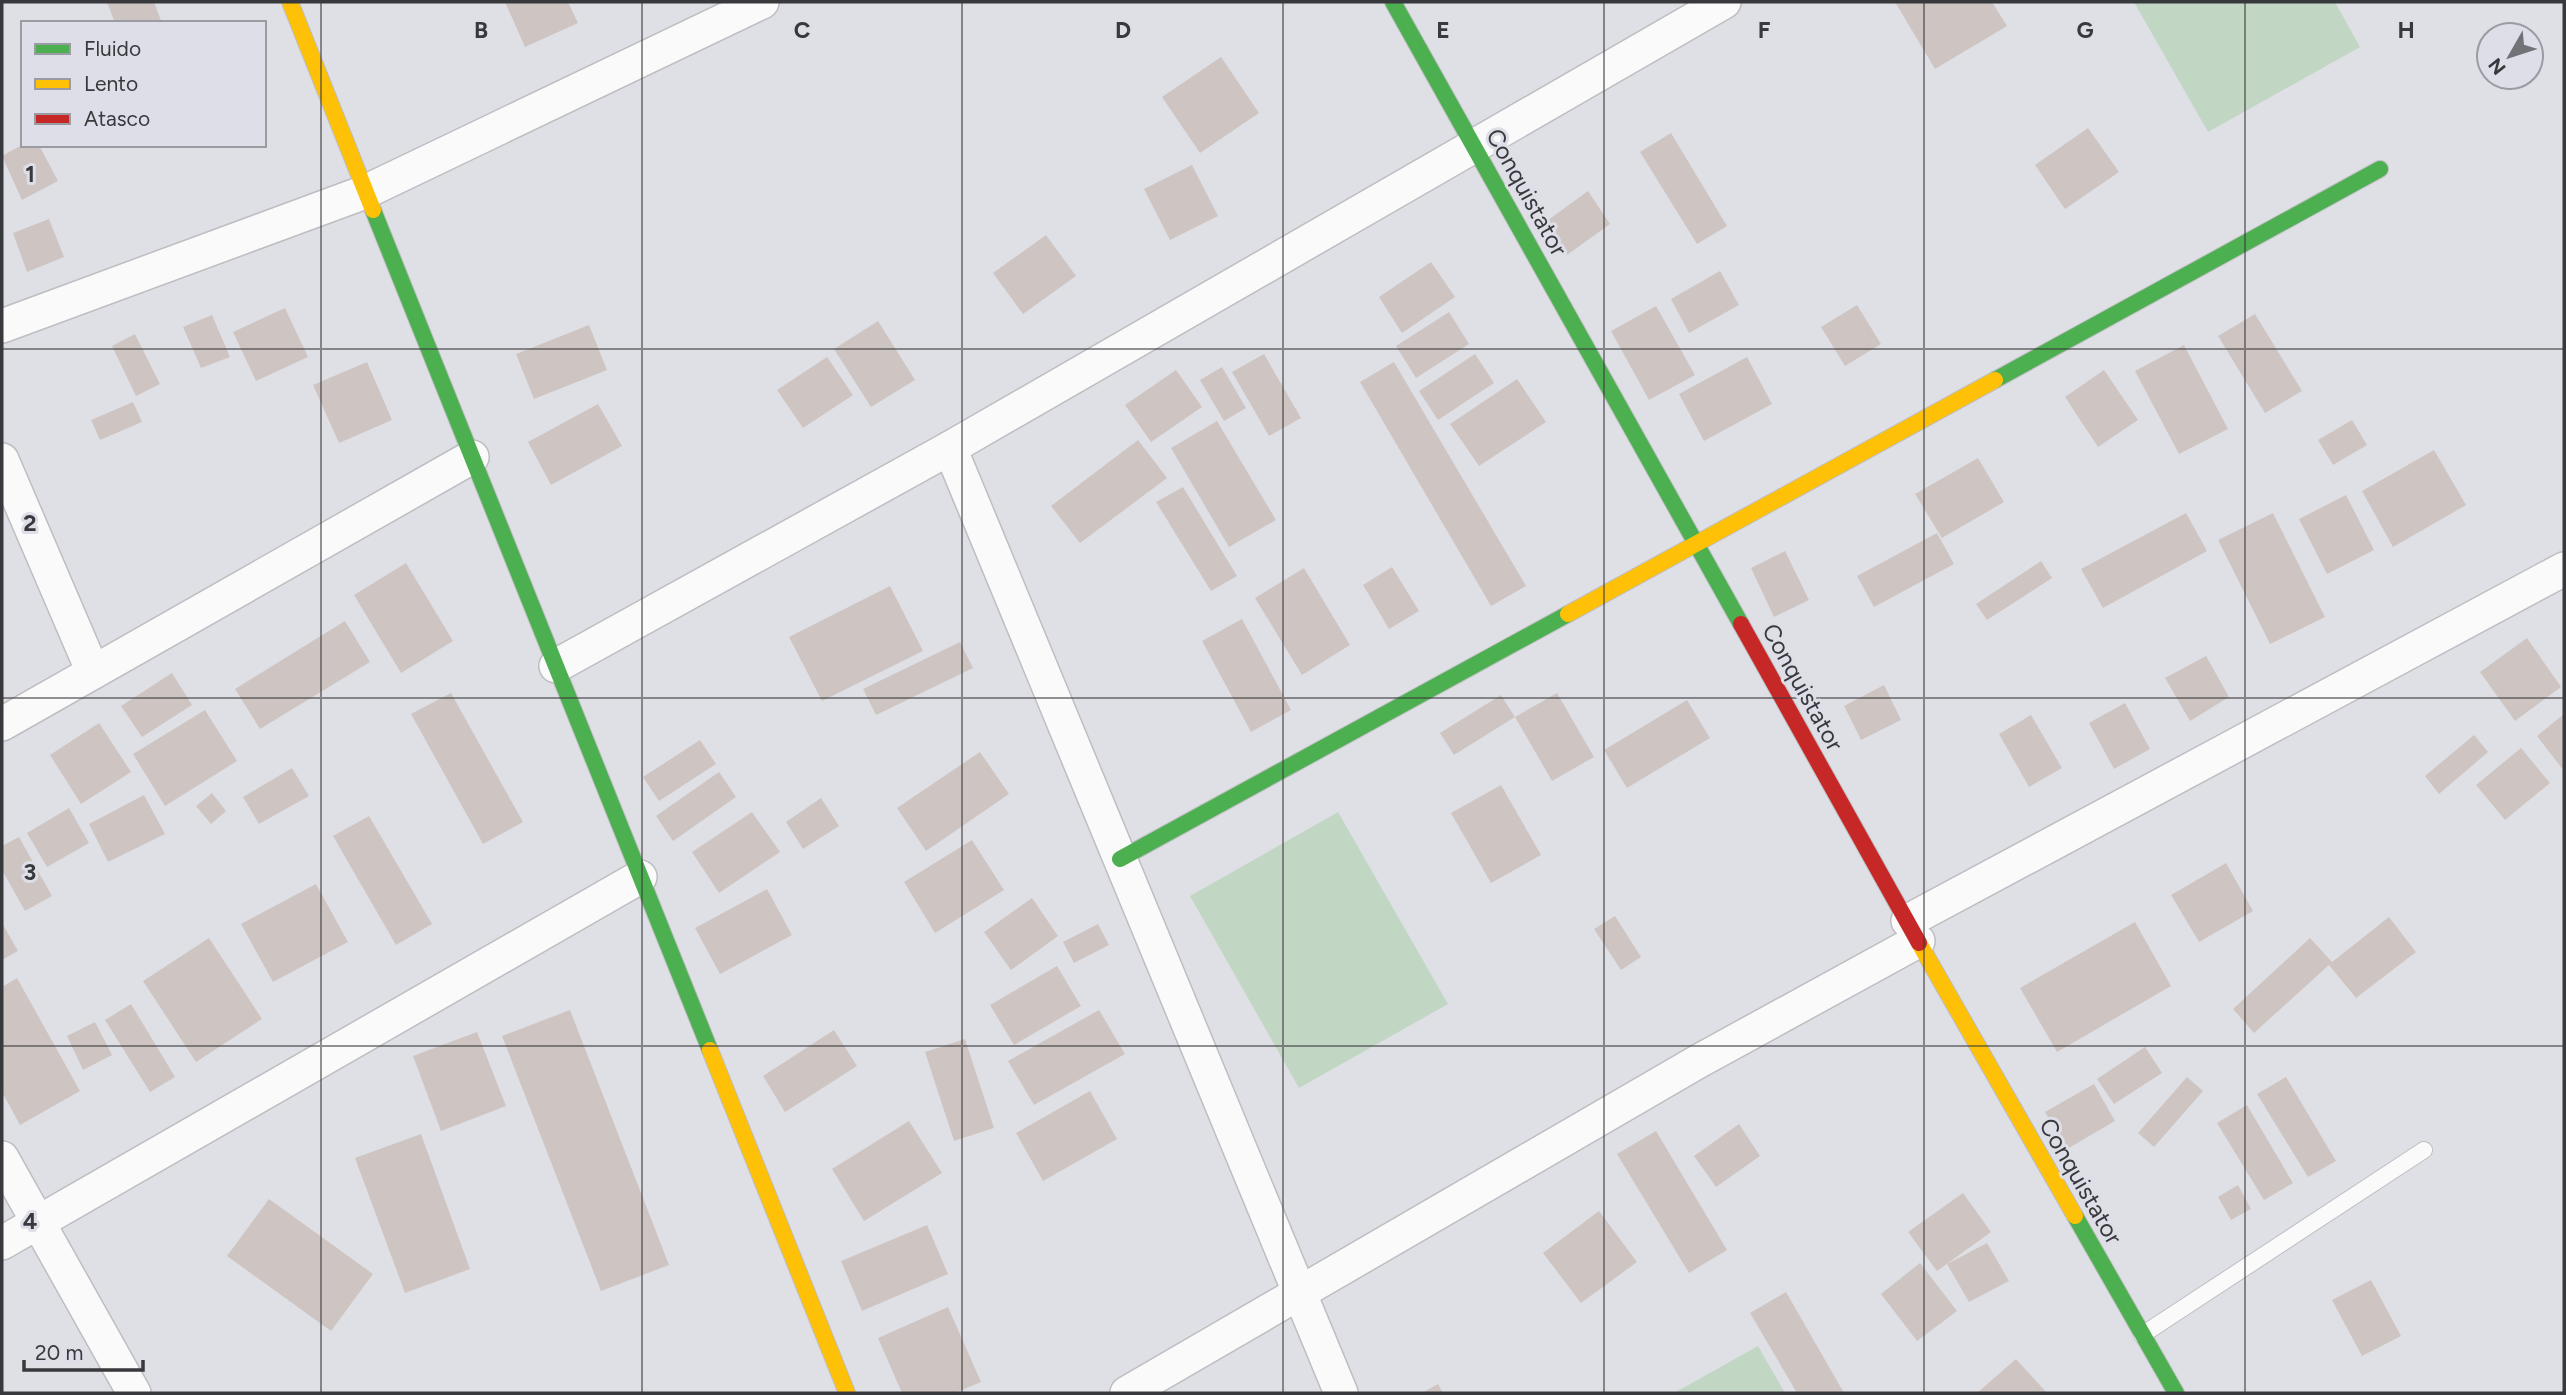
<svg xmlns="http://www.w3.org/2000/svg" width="2566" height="1395" viewBox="0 0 2566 1395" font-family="Figtree,sans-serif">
	<rect width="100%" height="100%" fill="#dfe0e5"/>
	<g fill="#c2d6c4">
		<polygon points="2134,2 2335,2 2360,47 2208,132"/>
		<polygon points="1338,812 1448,1004 1299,1088 1190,896"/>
		<polygon points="1758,1346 1785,1393 1674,1393"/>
	</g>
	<g fill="#cec5c2">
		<polygon points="107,2 154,2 162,23 115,23"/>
		<polygon points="505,2 568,2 578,23 525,47"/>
		<polygon points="1895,2 1992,2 2007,26 1935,69"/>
		<polygon points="1221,57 1259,113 1200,153 1162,97"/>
		<polygon points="2088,128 2119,172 2065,209 2035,165"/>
		<polygon points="1671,133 1727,226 1697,244 1640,152"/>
		<polygon points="22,145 39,145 58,181 22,200 2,156"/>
		<polygon points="1192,165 1218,216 1170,240 1144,189"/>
		<polygon points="1588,191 1610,224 1567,255 1544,223"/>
		<polygon points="49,219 64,257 27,272 13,233"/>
		<polygon points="1046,235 1076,276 1023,314 993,273"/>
		<polygon points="1431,262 1455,297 1402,333 1379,297"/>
		<polygon points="1720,271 1739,305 1689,333 1671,299"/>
		<polygon points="1857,305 1881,344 1845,366 1821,327"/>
		<polygon points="1656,306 1695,375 1649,400 1611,331"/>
		<polygon points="285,308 308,357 256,381 233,332"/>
		<polygon points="1449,312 1469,344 1416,378 1396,346"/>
		<polygon points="2255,314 2302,391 2265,413 2218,336"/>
		<polygon points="212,315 230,357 201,368 183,327"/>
		<polygon points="878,321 915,380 871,407 834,349"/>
		<polygon points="589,325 607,370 534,399 516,354"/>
		<polygon points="135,334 160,384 136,396 112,346"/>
		<polygon points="2184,345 2228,429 2179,454 2135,371"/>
		<polygon points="1264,354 1301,418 1269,436 1232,372"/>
		<polygon points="1475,354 1494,383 1438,420 1419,391"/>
		<polygon points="827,357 853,395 803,428 777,390"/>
		<polygon points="1747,357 1772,404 1704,441 1679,394"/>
		<polygon points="367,362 392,420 339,443 313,385"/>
		<polygon points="1394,362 1526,586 1491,606 1360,382"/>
		<polygon points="1222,367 1246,408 1224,421 1200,380"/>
		<polygon points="1176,370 1202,407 1151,442 1125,405"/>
		<polygon points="2104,370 2138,420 2098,447 2065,397"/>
		<polygon points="1517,379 1546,422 1479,466 1450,424"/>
		<polygon points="133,402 142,422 100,440 91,420"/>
		<polygon points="598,404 622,446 551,485 528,442"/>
		<polygon points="2352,420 2367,445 2333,465 2318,440"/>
		<polygon points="1217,421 1276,520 1229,547 1171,448"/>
		<polygon points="1138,440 1167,478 1080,543 1051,506"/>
		<polygon points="2434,450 2466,505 2393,547 2362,491"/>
		<polygon points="1978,458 2004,502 1942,538 1915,494"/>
		<polygon points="1183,487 1237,576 1211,591 1156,502"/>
		<polygon points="2346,495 2374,550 2327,574 2299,519"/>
		<polygon points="2186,513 2207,551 2103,608 2081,569"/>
		<polygon points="2273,513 2325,617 2270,644 2218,540"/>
		<polygon points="1937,533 1954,564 1874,607 1857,576"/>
		<polygon points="1785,551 1809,600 1774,617 1751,568"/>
		<polygon points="2041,561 2052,578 1987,620 1976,604"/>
		<polygon points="406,563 453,641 401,673 354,595"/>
		<polygon points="1392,567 1419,611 1389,629 1363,585"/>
		<polygon points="1304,568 1350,645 1302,675 1255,598"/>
		<polygon points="890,586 923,651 822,701 789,637"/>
		<polygon points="1242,619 1291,710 1251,732 1202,641"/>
		<polygon points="345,621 370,662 260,729 235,689"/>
		<polygon points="2527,638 2561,687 2515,721 2480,672"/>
		<polygon points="960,642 973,668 876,715 863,689"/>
		<polygon points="2206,656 2229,697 2190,721 2165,678"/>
		<polygon points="172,673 192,705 142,737 121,706"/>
		<polygon points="1884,685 1901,720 1861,740 1844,706"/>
		<polygon points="451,693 523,822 483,844 411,714"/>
		<polygon points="1557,693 1594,757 1552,781 1515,717"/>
		<polygon points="1501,695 1515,717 1454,755 1440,733"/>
		<polygon points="1687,700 1710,738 1627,788 1604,750"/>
		<polygon points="2125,703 2150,749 2114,769 2089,723"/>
		<polygon points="205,710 237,761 165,806 133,754"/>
		<polygon points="2564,714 2564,771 2537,736"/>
		<polygon points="2031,715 2062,768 2029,787 1999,734"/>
		<polygon points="99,723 131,772 81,804 50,755"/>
		<polygon points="2474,735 2488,752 2439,794 2425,776"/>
		<polygon points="700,740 716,764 659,801 643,777"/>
		<polygon points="2521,748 2550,783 2505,820 2476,785"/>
		<polygon points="980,752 1009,794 926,851 897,808"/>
		<polygon points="292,768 309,796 259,824 243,797"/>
		<polygon points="719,772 736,797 673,841 656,816"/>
		<polygon points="1501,785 1541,855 1491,883 1451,813"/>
		<polygon points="212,793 226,811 211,824 196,806"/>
		<polygon points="144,795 165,834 108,862 89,824"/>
		<polygon points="821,798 839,826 803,849 786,822"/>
		<polygon points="69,808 89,843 47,867 27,833"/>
		<polygon points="752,812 780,852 719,893 692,852"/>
		<polygon points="369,816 432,924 396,945 333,836"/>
		<polygon points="19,837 52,896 25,911 2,870 2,846"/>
		<polygon points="972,840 1004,890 935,933 904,882"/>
		<polygon points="2226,863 2253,911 2199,942 2171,895"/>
		<polygon points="316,884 348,942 273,982 241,924"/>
		<polygon points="767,889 792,935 720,974 695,928"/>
		<polygon points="1032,898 1058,936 1011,970 984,932"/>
		<polygon points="1615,916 1641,957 1621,970 1594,929"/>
		<polygon points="2389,917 2416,952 2356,998 2329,965 2254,1033 2233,1009 2310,938 2332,962"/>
		<polygon points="2135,922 2171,986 2057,1052 2020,988"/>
		<polygon points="2,923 18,951 2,960"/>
		<polygon points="1098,924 1109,945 1074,963 1063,942"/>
		<polygon points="209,938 262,1019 196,1062 143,981"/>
		<polygon points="1057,966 1081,1006 1014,1045 990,1005"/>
		<polygon points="17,978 80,1091 20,1125 2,1092 2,987"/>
		<polygon points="131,1004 175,1077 150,1092 105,1020"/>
		<polygon points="570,1010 669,1265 601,1291 502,1036"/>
		<polygon points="1099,1010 1125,1054 1034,1105 1008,1061"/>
		<polygon points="95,1022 112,1055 83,1070 67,1036"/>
		<polygon points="834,1030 857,1066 785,1112 763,1076"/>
		<polygon points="477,1032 506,1106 441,1131 413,1056"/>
		<polygon points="965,1039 994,1128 954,1141 925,1052"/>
		<polygon points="2145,1047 2162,1073 2114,1104 2097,1079"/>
		<polygon points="2187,1077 2203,1091 2154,1147 2138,1133"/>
		<polygon points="2286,1077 2336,1161 2308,1177 2257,1094"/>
		<polygon points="2094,1084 2115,1121 2067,1149 2045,1112"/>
		<polygon points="1090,1091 1117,1139 1043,1181 1016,1133"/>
		<polygon points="2247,1105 2293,1183 2264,1200 2217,1123"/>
		<polygon points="909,1121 942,1173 864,1221 832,1169"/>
		<polygon points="1739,1124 1760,1156 1716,1187 1694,1156"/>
		<polygon points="1656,1131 1727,1250 1689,1273 1617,1154"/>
		<polygon points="421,1134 470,1269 405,1293 355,1158"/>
		<polygon points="2238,1185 2251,1209 2231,1220 2218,1197"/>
		<polygon points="1963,1193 1991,1232 1937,1271 1908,1232"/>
		<polygon points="269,1199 373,1274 331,1331 227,1256"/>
		<polygon points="1599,1211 1637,1262 1581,1303 1543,1253"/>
		<polygon points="927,1225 948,1274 862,1311 841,1261"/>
		<polygon points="1987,1243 2009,1281 1969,1302 1947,1264"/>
		<polygon points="1920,1263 1957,1311 1917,1341 1881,1294"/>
		<polygon points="2371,1280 2401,1336 2362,1356 2332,1300"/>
		<polygon points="1786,1292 1844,1393 1797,1393 1750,1313"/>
		<polygon points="948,1307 981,1382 955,1393 902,1393 878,1338"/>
		<polygon points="2016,1359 2047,1393 1977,1393"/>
		<polygon points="1438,1384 1443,1393 1422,1393"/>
	</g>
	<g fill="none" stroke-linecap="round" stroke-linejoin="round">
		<defs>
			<polyline id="lane" points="2142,1335 2424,1150"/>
			<g id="street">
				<polyline points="2,326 365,192 762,2"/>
				<polyline points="950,448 1341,1393"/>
				<polyline points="2,460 93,672"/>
				<polyline points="556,666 950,448 1724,2"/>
				<polyline points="2,724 472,457"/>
				<polyline points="1908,921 2564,569"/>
				<polyline points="2,1158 134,1393"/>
				<polyline points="2,1243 640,877"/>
				<polyline points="1127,1393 1699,1061 1918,941"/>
			</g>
			<g id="fast">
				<polyline points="1393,2 1741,624"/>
				<polyline points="373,210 710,1050"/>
				<polyline points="1995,380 2380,169"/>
				<polyline points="1120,859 1568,614"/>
				<polyline points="2075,1216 2176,1393"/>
			</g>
			<g id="slow">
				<polyline points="290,2 373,210"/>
				<polyline points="1568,614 1995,380"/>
				<polyline points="1919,943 2075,1216"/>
				<polyline points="710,1050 847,1393"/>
			</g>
			<polyline id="jam" points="1741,624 1919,943"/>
		</defs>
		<use href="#lane" stroke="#bebec2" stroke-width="18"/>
		<use href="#street" stroke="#bebec2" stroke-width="36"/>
		<use href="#fast" stroke="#bebec2" stroke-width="18"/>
		<use href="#slow" stroke="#bebec2" stroke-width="18"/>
		<use href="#jam" stroke="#bebec2" stroke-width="18"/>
		<use href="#lane" stroke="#fafafb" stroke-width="16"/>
		<use href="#street" stroke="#fafafb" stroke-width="33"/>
		<use href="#fast" stroke="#4caf50" stroke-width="16"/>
		<use href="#slow" stroke="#ffc107" stroke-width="16"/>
		<use href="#jam" stroke="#c62828" stroke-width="16"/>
	</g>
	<path fill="none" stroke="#38393c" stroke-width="2" stroke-opacity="0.55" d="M321,2V1393M642,2V1393M962,2V1393M1283,2V1393M1604,2V1393M1924,2V1393M2245,2V1393M2,349H2564M2,698H2564M2,1046H2564"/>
	<g text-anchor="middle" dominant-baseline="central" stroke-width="6" stroke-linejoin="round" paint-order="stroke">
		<g font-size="24" fill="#38393c" stroke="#dddee7">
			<text transform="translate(1527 192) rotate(61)">Conquistator</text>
			<text transform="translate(1803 687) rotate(61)">Conquistator</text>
			<text transform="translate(2081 1181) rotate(60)">Conquistator</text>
		</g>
	</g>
	<g font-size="23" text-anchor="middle" font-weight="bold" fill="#38393c" stroke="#dddee7" stroke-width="6" stroke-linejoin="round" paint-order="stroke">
		<text x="481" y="38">B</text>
		<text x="802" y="38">C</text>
		<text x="1123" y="38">D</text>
		<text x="1443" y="38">E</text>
		<text x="1764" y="38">F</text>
		<text x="2085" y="38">G</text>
		<text x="2406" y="38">H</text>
		<text x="30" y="182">1</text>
		<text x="30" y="531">2</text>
		<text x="30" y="880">3</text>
		<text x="30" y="1229">4</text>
	</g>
	<rect width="2566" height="1395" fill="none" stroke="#38393c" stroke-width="7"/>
	<rect x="21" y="21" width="245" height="126" fill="#dddee7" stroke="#9b9ca3" stroke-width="2"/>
	<rect x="35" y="44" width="35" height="10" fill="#4caf50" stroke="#9b9ca3" stroke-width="2"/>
	<text x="84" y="56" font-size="21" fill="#38393c">Fluido</text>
	<rect x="35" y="79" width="35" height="10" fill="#ffc107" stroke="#9b9ca3" stroke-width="2"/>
	<text x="84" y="91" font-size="21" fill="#38393c">Lento</text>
	<rect x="35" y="114" width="35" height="10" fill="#c62828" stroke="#9b9ca3" stroke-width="2"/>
	<text x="84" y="126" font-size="21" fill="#38393c">Atasco</text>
	<g transform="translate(2510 56) rotate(231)"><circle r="33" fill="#dddee7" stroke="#9b9ca3" stroke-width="2"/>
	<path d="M0-5L12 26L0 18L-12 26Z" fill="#727377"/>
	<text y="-10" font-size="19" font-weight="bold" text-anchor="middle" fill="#38393c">N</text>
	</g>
	<path d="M24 1360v10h119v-10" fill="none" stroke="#38393c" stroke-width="3.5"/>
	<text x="35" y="1360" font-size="21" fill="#38393c" stroke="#dddee7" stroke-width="5" paint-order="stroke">20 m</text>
</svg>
